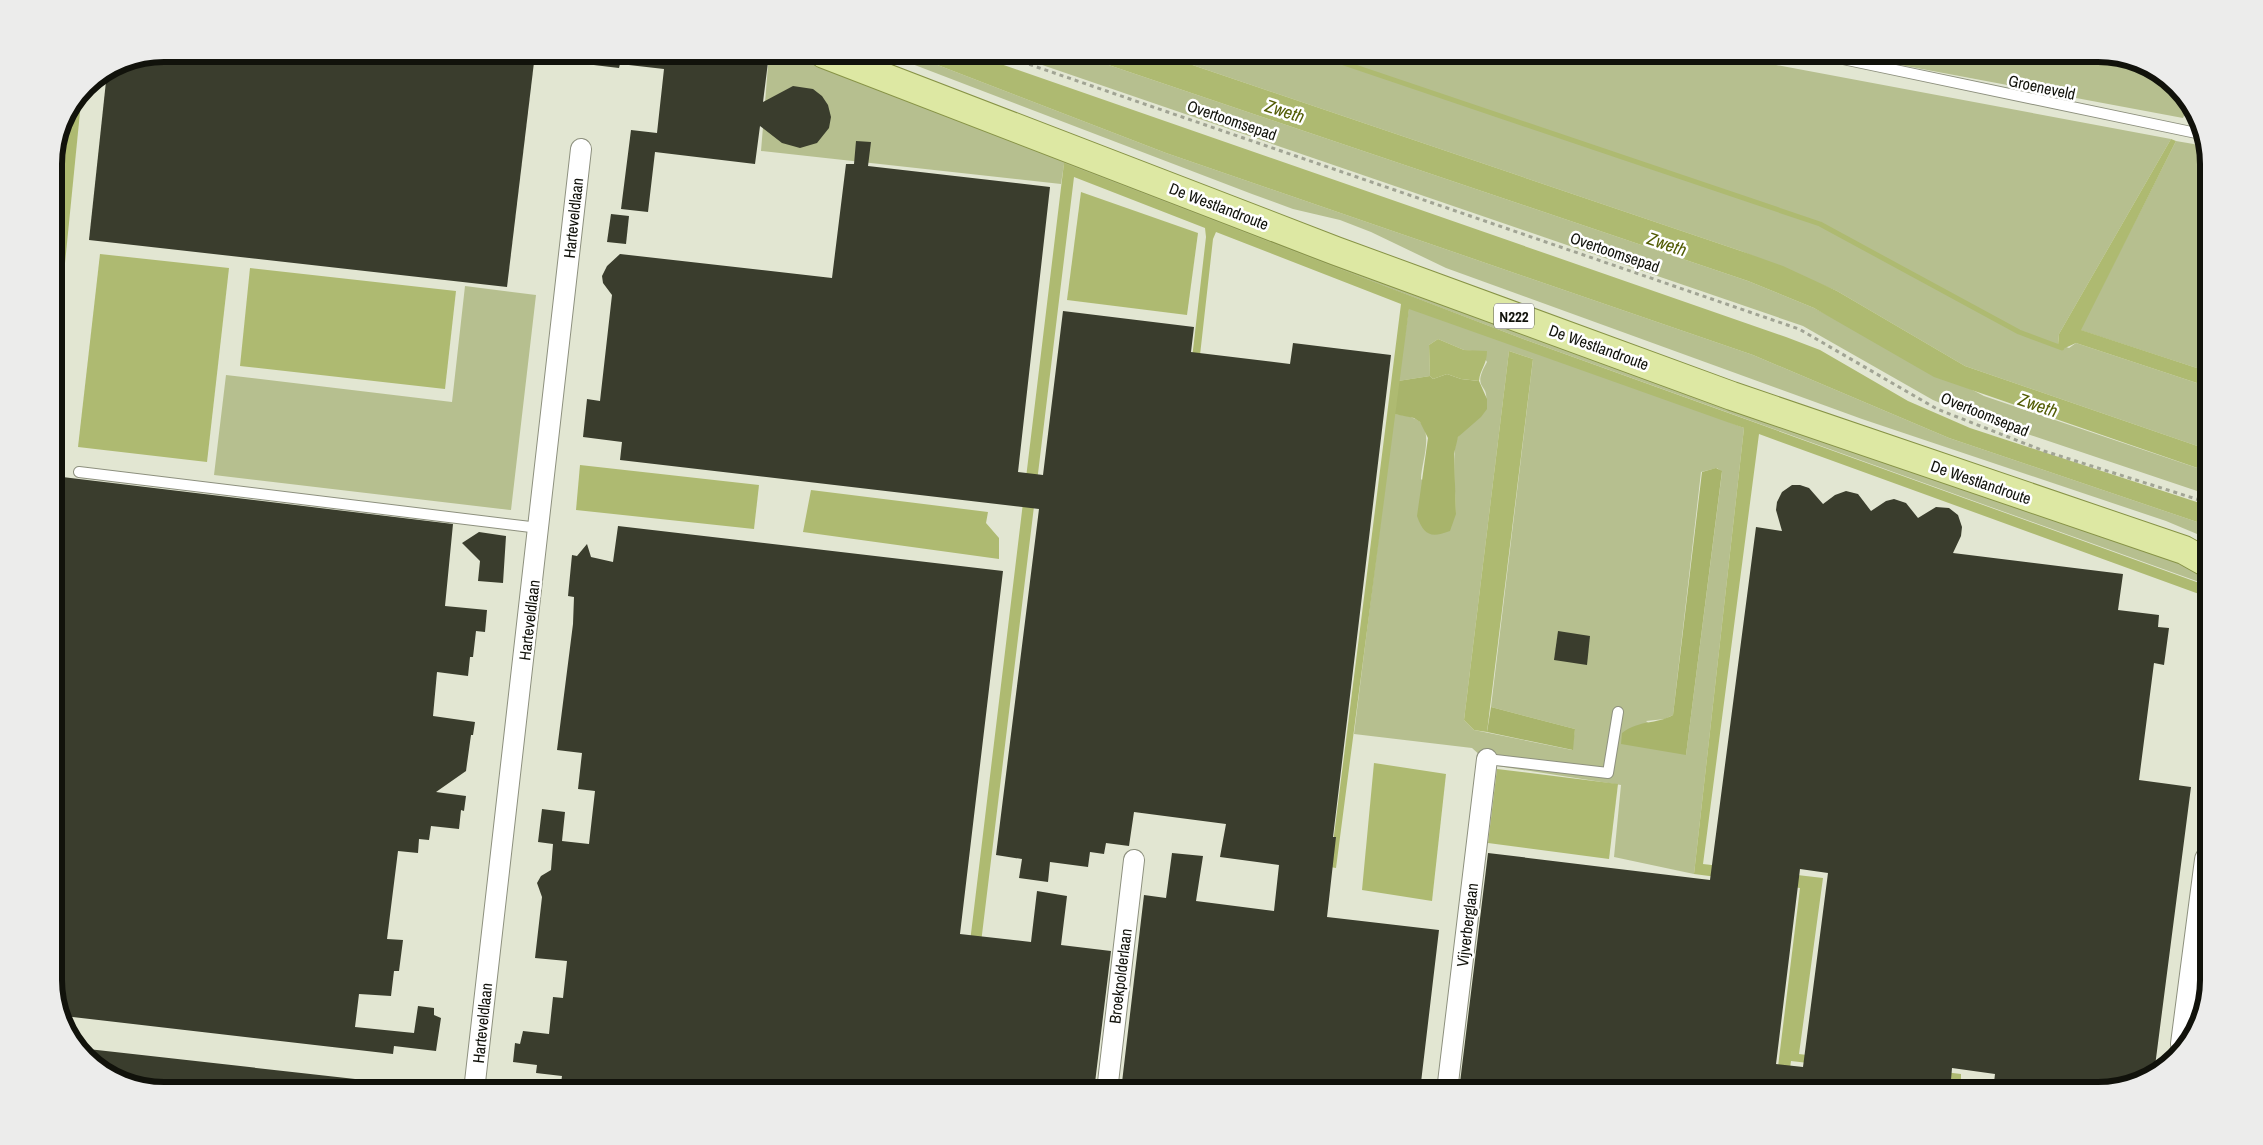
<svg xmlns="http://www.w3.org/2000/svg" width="2263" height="1145" viewBox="0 0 2263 1145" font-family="'Archivo Narrow',sans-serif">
	<rect width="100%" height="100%" fill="#e2e6d2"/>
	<g fill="#b6bf8f" fill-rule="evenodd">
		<polygon points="769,54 777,54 794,61 798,54 801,54 1065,153 2209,570 2209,598 2199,594 2202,583 1518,337 1064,164 1061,184 761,151"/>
		<polygon points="886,54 909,54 1166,153 1753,355 1949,438 2209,526 2209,539 2166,521 1862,419 1446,268 1371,232 1340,220 1293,209 1252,194"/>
		<polygon points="1010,54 1076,54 1748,281 1814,308 1984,396 2209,472 2209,495 1962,412 1933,400 1803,326"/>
		<polygon points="1160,54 1718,54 2171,139 2059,334 2058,344 2069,348 2076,343 2209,387 2209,450 1965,366 1837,291 1741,251"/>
		<polygon points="1842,54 2098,54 2147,65 2190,103 2183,118"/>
		<polygon points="2176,141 2205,146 2209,158 2209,372 2080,330"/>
		<polygon points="465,286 536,295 511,510 214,475 226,375 452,402"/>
		<path d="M1409,308L1645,388L1744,428L1694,874L1614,857L1621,785L1491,765L1472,748L1354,734L1394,414C1400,415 1407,415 1413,418C1437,426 1421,462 1421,479L1456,514C1456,499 1451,446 1458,437C1469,422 1482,423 1486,401C1489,383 1471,390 1487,362L1481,352L1464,350L1438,339L1429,345L1430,376L1398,381ZM1509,351L1533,359L1491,707L1575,729L1572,750L1474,730L1464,720ZM1717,468L1722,472L1686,755L1646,721L1665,719L1673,715L1701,472Z"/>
	</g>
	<g fill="#a8b46b">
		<path d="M1447,374L1461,379L1479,381L1487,399V409L1481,417L1458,437L1454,454L1456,514L1450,531C1431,538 1424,536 1417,516L1428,438L1420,422L1414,418L1394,414L1398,381L1430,376L1433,379Z"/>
		<path d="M1716,468L1722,471L1686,755L1621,744L1622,733C1641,719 1655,725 1673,715L1702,472Z"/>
		<polygon points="1491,707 1575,729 1573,750 1487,732"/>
	</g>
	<g fill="#aeba71">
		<polygon points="909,54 972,54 1786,337 1820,350 1908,401 1970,428 2209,506 2209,526 1949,438 1753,355 1166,153"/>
		<polygon points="1076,54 1160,54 1741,251 1783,266 1837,291 1965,366 2209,450 2209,472 1934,377 1814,308 1748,281"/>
		<polygon points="82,92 54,374 54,263 69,111"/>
		<polygon points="2171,139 2176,141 2081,330 2209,372 2209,387 2076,343 2065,348 2058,345 2059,334"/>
		<polygon points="1064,163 1518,337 2202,584 2199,594 1759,434 1703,864 1823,878 1799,1054 1961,1074 1961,1081 1791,1061 1787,1091 1775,1091 1800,888 1694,874 1744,428 1409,309 1336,868 1330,867 1401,304 1216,232 1213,239 1153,775 1144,775 1206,237 1205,228 1074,177 963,1091 952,1091"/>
		<polygon points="1081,192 1198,233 1187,315 1067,300"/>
		<polygon points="100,254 229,268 207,462 78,447"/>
		<polygon points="250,268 456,291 445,389 240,366"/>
		<path d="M1438,339L1464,350L1487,351C1487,365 1480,369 1479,381L1461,379L1447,374L1433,379L1430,376L1429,345Z"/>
		<polygon points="1509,351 1533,359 1487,732 1474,730 1464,720"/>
		<polygon points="580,465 759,485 754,529 576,510"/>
		<polygon points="811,490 988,512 986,523 999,538 999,559 803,532"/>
		<polygon points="1374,763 1446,774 1432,901 1362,890"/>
		<polygon points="1497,769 1618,784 1609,859 1488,843"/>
	</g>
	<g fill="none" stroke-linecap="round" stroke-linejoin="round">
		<polyline stroke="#aeba71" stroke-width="5" points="1317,54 1820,224 2019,332 2062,348"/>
	</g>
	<g fill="#3a3d2d" fill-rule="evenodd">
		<polygon points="164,54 535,54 507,287 89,240 107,72 122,62"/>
		<polygon points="578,54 769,54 763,102 793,86 813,89 822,96 828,105 831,117 829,128 817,143 800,148 782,143 760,126 755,164 655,152 648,212 621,209 631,130 657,133 664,69 620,64 619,68 577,63"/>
		<polygon points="856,141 871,142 868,166 1050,187 1018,472 1043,475 1063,311 1194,327 1191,352 1290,364 1293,343 1391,355 1333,837 1336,837 1327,917 1439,930 1420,1091 1121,1091 1144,895 1166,898 1172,853 1203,856 1196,901 1274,911 1279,865 1220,857 1226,824 1134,812 1129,846 1106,843 1104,854 1090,852 1088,867 1050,862 1048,882 1019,878 1022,859 996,855 1039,509 620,460 622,442 583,437 587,399 600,401 612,295 603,283 602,276 607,266 620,254 832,278 846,164 854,164"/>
		<polygon points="611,214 629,216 626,244 607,242"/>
		<polygon points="54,476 453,524 445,606 487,610 485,632 476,631 473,657 470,657 468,676 437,672 433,716 475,722 473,735 471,735 466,771 436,792 466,796 464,811 461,810 459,829 431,826 429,840 419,839 418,853 398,851 387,939 403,940 399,971 394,971 391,996 359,994 355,1027 414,1033 418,1006 434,1008 434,1015 441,1018 436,1051 394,1046 393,1054 64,1016 54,988"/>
		<path d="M1792,485H1800L1809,488L1823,504L1835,495L1846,491L1858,494L1871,511L1886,501L1894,499L1906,503L1918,518L1936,507L1949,508L1958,515L1962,527L1961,536L1953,553L2123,574L2118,610L2159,615L2158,627L2169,628L2164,665L2154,663L2139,780L2191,787L2154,1074L2099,1091H1993L1995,1074L1952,1068L1950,1091H1459L1488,853L1710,880L1756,527L1782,531L1776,510L1777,502L1782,492ZM1800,869L1828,873L1803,1067L1776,1064Z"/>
		<polygon points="618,526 1003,571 960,934 1031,942 1037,891 1067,896 1061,945 1111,951 1094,1091 560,1091 562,1076 536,1073 537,1065 513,1062 515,1043 520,1044 523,1031 549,1034 553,997 563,998 567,961 535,958 542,897 537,883 541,876 551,870 553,844 538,842 542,809 565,812 562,841 589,844 595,791 578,789 582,753 557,750 573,624 574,597 568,596 572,555 577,556 587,544 591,557 613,562"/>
		<polygon points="479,532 506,536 503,583 478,581 480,561 462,543"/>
		<polygon points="1558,631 1590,636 1587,665 1554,660"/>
		<polygon points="79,1048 382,1082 381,1091 164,1091 116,1080"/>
	</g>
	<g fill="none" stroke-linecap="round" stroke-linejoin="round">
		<defs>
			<g id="lane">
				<polyline points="1819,54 2201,134"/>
				<polyline points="79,472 539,528"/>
				<polyline points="1487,759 1608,773 1618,712"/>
			</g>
			<g id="street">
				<polyline points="474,1091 581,149"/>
				<polyline points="1107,1091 1134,860"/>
				<polyline points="1447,1091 1487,759"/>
			</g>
			<polyline id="secondary" points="2185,1044 2209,860"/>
			<polyline id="primary" points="824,54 1336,251 1732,396 2184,550 2209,564"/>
		</defs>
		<use href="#lane" stroke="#8d907e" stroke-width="12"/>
		<use href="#street" stroke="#8d907e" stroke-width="22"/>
		<use href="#secondary" stroke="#8d907e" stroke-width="30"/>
		<use href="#primary" stroke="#879346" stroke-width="30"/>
		<polyline stroke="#a1a494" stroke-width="3" stroke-dasharray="4 4" stroke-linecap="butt" points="999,54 1799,329 1937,409 2044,451 2209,503"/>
		<use href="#lane" stroke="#fff" stroke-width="10"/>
		<use href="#street" stroke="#fff" stroke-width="20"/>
		<use href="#secondary" stroke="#fff" stroke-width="28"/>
		<use href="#primary" stroke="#dde8a3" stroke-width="28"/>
	</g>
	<g text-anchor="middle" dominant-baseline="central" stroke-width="5" stroke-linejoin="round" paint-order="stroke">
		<rect fill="#fff" stroke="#585954" stroke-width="1" x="1494" y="303.5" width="40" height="25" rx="4"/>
		<g font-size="15" font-weight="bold" fill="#11120b">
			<text x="1514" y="316">N222</text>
		</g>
		<g font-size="16" fill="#11120b" stroke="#fff">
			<text transform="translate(2042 87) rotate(12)">Groeneveld</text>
			<text transform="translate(1232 120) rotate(19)">Overtoomsepad</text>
			<text transform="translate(1219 206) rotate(21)">De Westlandroute</text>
			<text transform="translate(573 218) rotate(-84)">Harteveldlaan</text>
			<text transform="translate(1615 252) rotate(19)">Overtoomsepad</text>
			<text transform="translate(1599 347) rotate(20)">De Westlandroute</text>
			<text transform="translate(1985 414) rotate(22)">Overtoomsepad</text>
			<text transform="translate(1981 482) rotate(19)">De Westlandroute</text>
			<text transform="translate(529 620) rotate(-83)">Harteveldlaan</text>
			<text transform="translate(1467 925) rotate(-83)">Vijverberglaan</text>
			<text transform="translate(1120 976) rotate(-83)">Broekpolderlaan</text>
			<text transform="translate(482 1023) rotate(-84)">Harteveldlaan</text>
		</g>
		<g font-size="18" font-style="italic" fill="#535d06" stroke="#fff">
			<text transform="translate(1285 111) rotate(18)">Zweth</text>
			<text transform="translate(1667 244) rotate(19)">Zweth</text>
			<text transform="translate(2038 405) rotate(19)">Zweth</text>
		</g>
	</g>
	<path d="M0 0H2263V1145H0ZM164 62H2098A102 102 0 0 1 2200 164V980A102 102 0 0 1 2098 1082H164A102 102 0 0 1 62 980V164A102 102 0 0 1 164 62Z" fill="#ececeb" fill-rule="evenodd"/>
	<path fill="none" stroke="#11120b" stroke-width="6" d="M164 62H2098A102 102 0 0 1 2200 164V980A102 102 0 0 1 2098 1082H164A102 102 0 0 1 62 980V164A102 102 0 0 1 164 62Z"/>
</svg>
